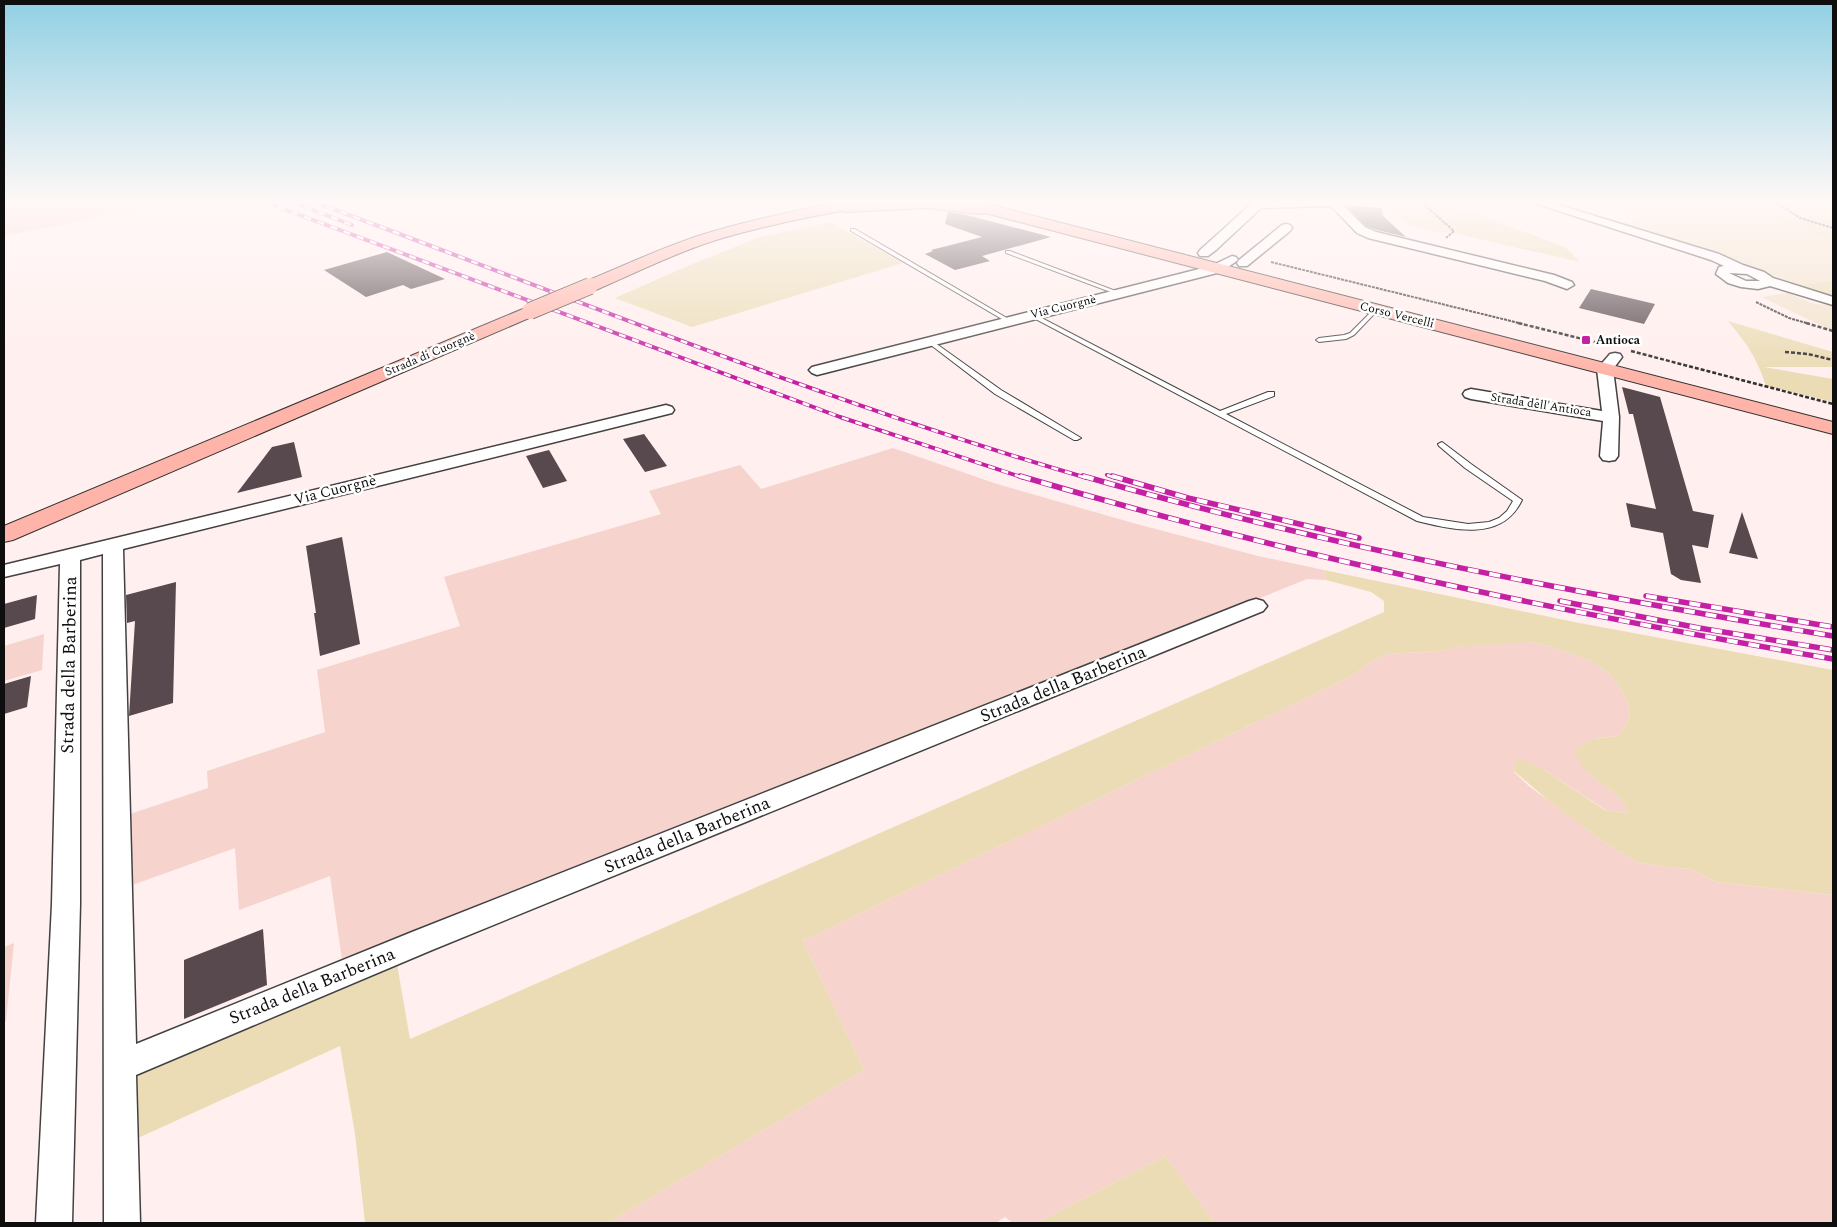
<svg xmlns="http://www.w3.org/2000/svg" width="1837" height="1227" viewBox="0 0 1837 1227" font-family="Spectral,serif">
	<rect width="100%" height="100%" fill="#ffefee"/>
	<g fill="#f6d3cd">
		<polygon points="4,202 164,202 133,211 4,236"/>
		<polygon points="893,448 997,484 1133,523 1258,556 1324,570 1326,580 1307,579 709,822 343,967 330,876 239,910 235,848 127,887 127,815 208,788 207,771 325,732 317,670 460,626 444,577 661,514 649,491 740,465 761,489"/>
		<polygon points="44,634 42,670 4,681 4,646"/>
		<polygon points="1511,642 1530,642 1552,647 1591,661 1608,673 1619,686 1627,700 1630,714 1626,725 1618,736 1598,738 1585,770 1619,797 1629,813 1606,810 1540,767 1516,759 1514,772 1530,787 1611,847 1637,862 1665,867 1690,869 1716,882 1833,895 1833,1223 1215,1223 1165,1156 1037,1223 1013,1223 1005,1217 996,1223 608,1223 864,1070 803,941 1352,676 1374,660 1387,654 1440,651 1455,647"/>
		<polygon points="14,943 6,1021 4,1022 4,947"/>
	</g>
	<g fill="#ebdcb6">
		<polygon points="1382,202 1444,202 1565,247 1580,262 1453,233 1437,232 1409,225"/>
		<polygon points="1730,202 1833,202 1833,242"/>
		<polygon points="831,222 903,263 692,327 615,298 690,265 760,237"/>
		<polygon points="1833,281 1833,298 1800,287 1800,285"/>
		<path d="M1728,321L1833,352V367H1764L1833,379V402L1766,386C1757,358 1747,344 1728,321Z"/>
		<path d="M1324,570L1574,622L1833,670V895L1716,882L1690,869L1665,867L1637,862L1611,847L1550,802L1514,771L1516,758L1540,767L1605,810L1629,813L1619,797L1585,770L1574,753C1587,738 1599,738 1618,736L1626,725L1630,714L1627,700L1619,686L1608,673L1591,661L1552,647L1530,642L1456,647L1440,651L1387,654L1374,660L1352,676L803,941L864,1070L608,1223H365L355,1134L340,1046L138,1138L133,1123L135,1078L155,1063L397,964L410,1039L1384,612V601L1371,592L1326,580Z"/>
		<polygon points="1165,1156 1215,1223 1037,1223"/>
	</g>
	<g fill="#f2e1c8">
		<polygon points="1611,202 1730,202 1833,242 1833,281 1800,285 1726,258 1614,223 1639,221"/>
		<polygon points="1789,293 1811,303 1833,306 1833,331 1761,297"/>
	</g>
	<g fill="#57494e">
		<polygon points="1345,205 1382,208 1383,216 1406,237 1377,230 1366,226"/>
		<polygon points="948,212 963,214 1051,237 982,256 990,261 955,270 925,254 933,251 931,250 982,237 945,224"/>
		<polygon points="387,252 445,279 411,289 403,285 366,297 324,270"/>
		<polygon points="1591,289 1655,304 1644,324 1579,308"/>
		<polygon points="1622,387 1660,397 1693,511 1714,515 1708,548 1692,545 1701,583 1681,580 1671,574 1663,533 1631,527 1626,503 1656,509 1633,414 1629,414"/>
		<polygon points="644,434 667,466 645,472 623,439"/>
		<polygon points="294,442 302,477 237,493 272,447"/>
		<polygon points="549,450 567,481 543,488 526,456"/>
		<polygon points="1742,512 1758,559 1729,553"/>
		<polygon points="342,537 360,644 320,656 314,613 316,613 306,546"/>
		<polygon points="176,582 173,703 129,716 135,621 127,623 126,595"/>
		<polygon points="37,595 35,619 4,628 4,604"/>
		<polygon points="31,676 27,707 4,714 4,684"/>
		<polygon points="263,929 267,985 184,1019 184,960"/>
	</g>
	<g fill="none" stroke-linecap="round" stroke-linejoin="round">
		<defs>
			<g id="lane">
				<polygon points="851,229 855,229 1012,321 1007,322 851,231"/>
				<polygon points="1006,251 1010,251 1121,293 1116,294 1006,253"/>
				<polygon points="1375,308 1378,310 1377,311 1354,335 1346,339 1319,342 1316,340 1319,338 1344,335 1350,333"/>
				<path d="M1032,313L1220,411L1268,392H1274V396L1226,414L1423,517L1468,524L1489,522L1499,518L1507,511L1513,501L1465,468L1439,446L1438,444L1442,442L1471,464L1522,500C1502,542 1454,530 1417,521L1030,316L1029,315Z"/>
				<polygon points="927,340 931,340 1001,390 1081,438 1077,440 1074,440 995,394 927,342"/>
			</g>
			<g id="street">
				<polygon points="1248,202 1340,202 1365,227 1376,232 1554,275 1572,282 1574,285 1567,289 1545,281 1368,238 1357,233 1331,206 1261,208 1216,250 1208,256 1200,256 1198,253 1200,250 1250,205"/>
				<path d="M1531,202H1549L1719,254L1743,265L1764,272L1773,278L1833,297V305L1770,286L1758,289L1741,287L1728,283L1716,274L1719,267L1724,266L1711,260ZM1729,273L1747,274L1760,281H1746Z"/>
				<polygon points="1286,224 1290,225 1292,228 1290,231 1247,266 1239,266 1237,263 1239,260 1282,225"/>
				<polygon points="1232,256 1236,257 1238,260 1221,272 817,375 812,373 809,370 812,367 1211,266"/>
				<polygon points="1615,353 1620,354 1622,357 1613,369 1619,417 1618,456 1615,460 1609,461 1603,460 1600,456 1603,421 1471,399 1465,397 1463,394 1465,391 1471,389 1602,411 1597,369 1610,354"/>
				<polygon points="666,405 672,407 674,410 672,413 123,549 136,1044 412,932 1249,601 1256,599 1263,601 1267,606 1263,611 432,950 136,1075 140,1223 104,1223 103,554 80,560 80,904 72,1223 36,1223 52,904 60,564 4,577 4,565"/>
			</g>
			<g id="secondary">
				<path d="M840,202H980L1833,422V434L985,213L980,214L927,208L846,212L841,211C798,219 755,228 713,241C673,254 635,273 596,290L590,291L584,290L581,286L584,282C623,266 661,248 701,235C746,221 793,211 840,202Z"/>
				<polygon points="530,306 536,307 539,311 536,315 13,540 4,542 4,526"/>
			</g>
		</defs>
		<use href="#lane" stroke="#414141" stroke-width="2"/>
		<use href="#street" stroke="#414141" stroke-width="3"/>
		<use href="#secondary" stroke="#303030" stroke-width="2"/>
		<g stroke="#303030" stroke-width="2" stroke-dasharray="3 1" stroke-linecap="butt">
			<polyline points="1421,202 1454,231 1446,238"/>
			<polyline points="1776,202 1800,218 1833,228"/>
			<polyline points="1357,203 1372,202"/>
			<polyline points="1271,262 1523,324"/>
			<polyline points="1756,302 1789,318 1810,324"/>
		</g>
		<g stroke="#303030" stroke-width="2.5" stroke-dasharray="4 2" stroke-linecap="butt">
			<polyline points="1518,323 1603,344"/>
			<polyline points="1806,323 1833,331"/>
			<polyline points="1631,351 1833,404"/>
			<polyline points="1785,352 1808,354 1833,360"/>
		</g>
		<use href="#lane" fill="#fff" fill-rule="evenodd"/>
		<use href="#street" fill="#fff" fill-rule="evenodd"/>
		<use href="#secondary" fill="#ffb4a9" fill-rule="evenodd"/>
		<defs>
			<g id="rail-far1">
				<polyline points="265,202 840,417 1024,478"/>
				<polyline points="292,202 352,225"/>
				<path d="M314,202C571,297 824,402 1087,478"/>
				<polyline points="1107,475 1116,478"/>
			</g>
			<g id="rail">
				<path d="M1020,476C1286,555 1559,612 1833,659"/>
				<path d="M1083,476C1329,547 1581,594 1833,636"/>
				<polyline points="1112,476 1188,498 1359,538"/>
				<polyline points="1646,596 1833,627"/>
				<polyline points="1560,601 1699,628 1833,650"/>
			</g>
		</defs>
		<use href="#rail-far1" stroke="#c320a3" stroke-width="4"/>
		<use href="#rail" stroke="#c320a3" stroke-width="5.5"/>
		<use href="#rail-far1" stroke="#fff" stroke-width="2.5" stroke-dasharray="7" stroke-linecap="butt"/>
		<use href="#rail" stroke="#fff" stroke-width="4" stroke-dasharray="11" stroke-linecap="butt"/>
		<defs>
			<polyline id="secondary-bridge" points="530,311 590,286"/>
		</defs>
		<use href="#secondary-bridge" stroke="#303030" stroke-width="18" stroke-linecap="butt"/>
		<use href="#secondary-bridge" stroke="#ffb4a9" stroke-width="16"/>
	</g>
	<linearGradient id="sky" x2="0" y2="1"><stop stop-color="#91d0e4"/><stop offset="0.54" stop-color="#fff8f7"/><stop offset="1" stop-color="#fff8f7" stop-opacity="0"/></linearGradient>
	<rect width="1837" height="374" fill="url(#sky)"/>
	<rect fill="#c320a3" stroke="#fff" stroke-width="2" x="1581" y="335" width="10" height="10" rx="2.5"/>
	<g text-anchor="middle" dominant-baseline="central" stroke-width="5" stroke-linejoin="round" paint-order="stroke">
		<g font-size="12" fill="#0e0e0e" stroke="#fff">
			<text transform="translate(1063 307) rotate(-14)">Via Cuorgnè</text>
			<text transform="translate(1397 315) rotate(14)">Corso Vercelli</text>
			<text transform="translate(430 354) rotate(-23)">Strada di Cuorgnè</text>
			<text transform="translate(1541 405) rotate(9)">Strada dell'Antioca</text>
		</g>
		<g font-size="12" font-weight="bold" fill="#0e0e0e" stroke="#fff" text-anchor="start">
			<text x="1596" y="340">Antioca</text>
		</g>
		<g font-size="15" fill="#0e0e0e" stroke="#fff">
			<text transform="translate(335 490) rotate(-14)">Via Cuorgnè</text>
		</g>
		<g font-size="18" fill="#0e0e0e" stroke="#fff">
			<text transform="translate(69 665) rotate(-89)">Strada della Barberina</text>
			<text transform="translate(1063 684) rotate(-22)">Strada della Barberina</text>
			<text transform="translate(687 835) rotate(-22)">Strada della Barberina</text>
			<text transform="translate(312 986) rotate(-22)">Strada della Barberina</text>
		</g>
	</g>
	<rect width="1837" height="1227" fill="none" stroke="#0e0e0e" stroke-width="10"/>
</svg>
